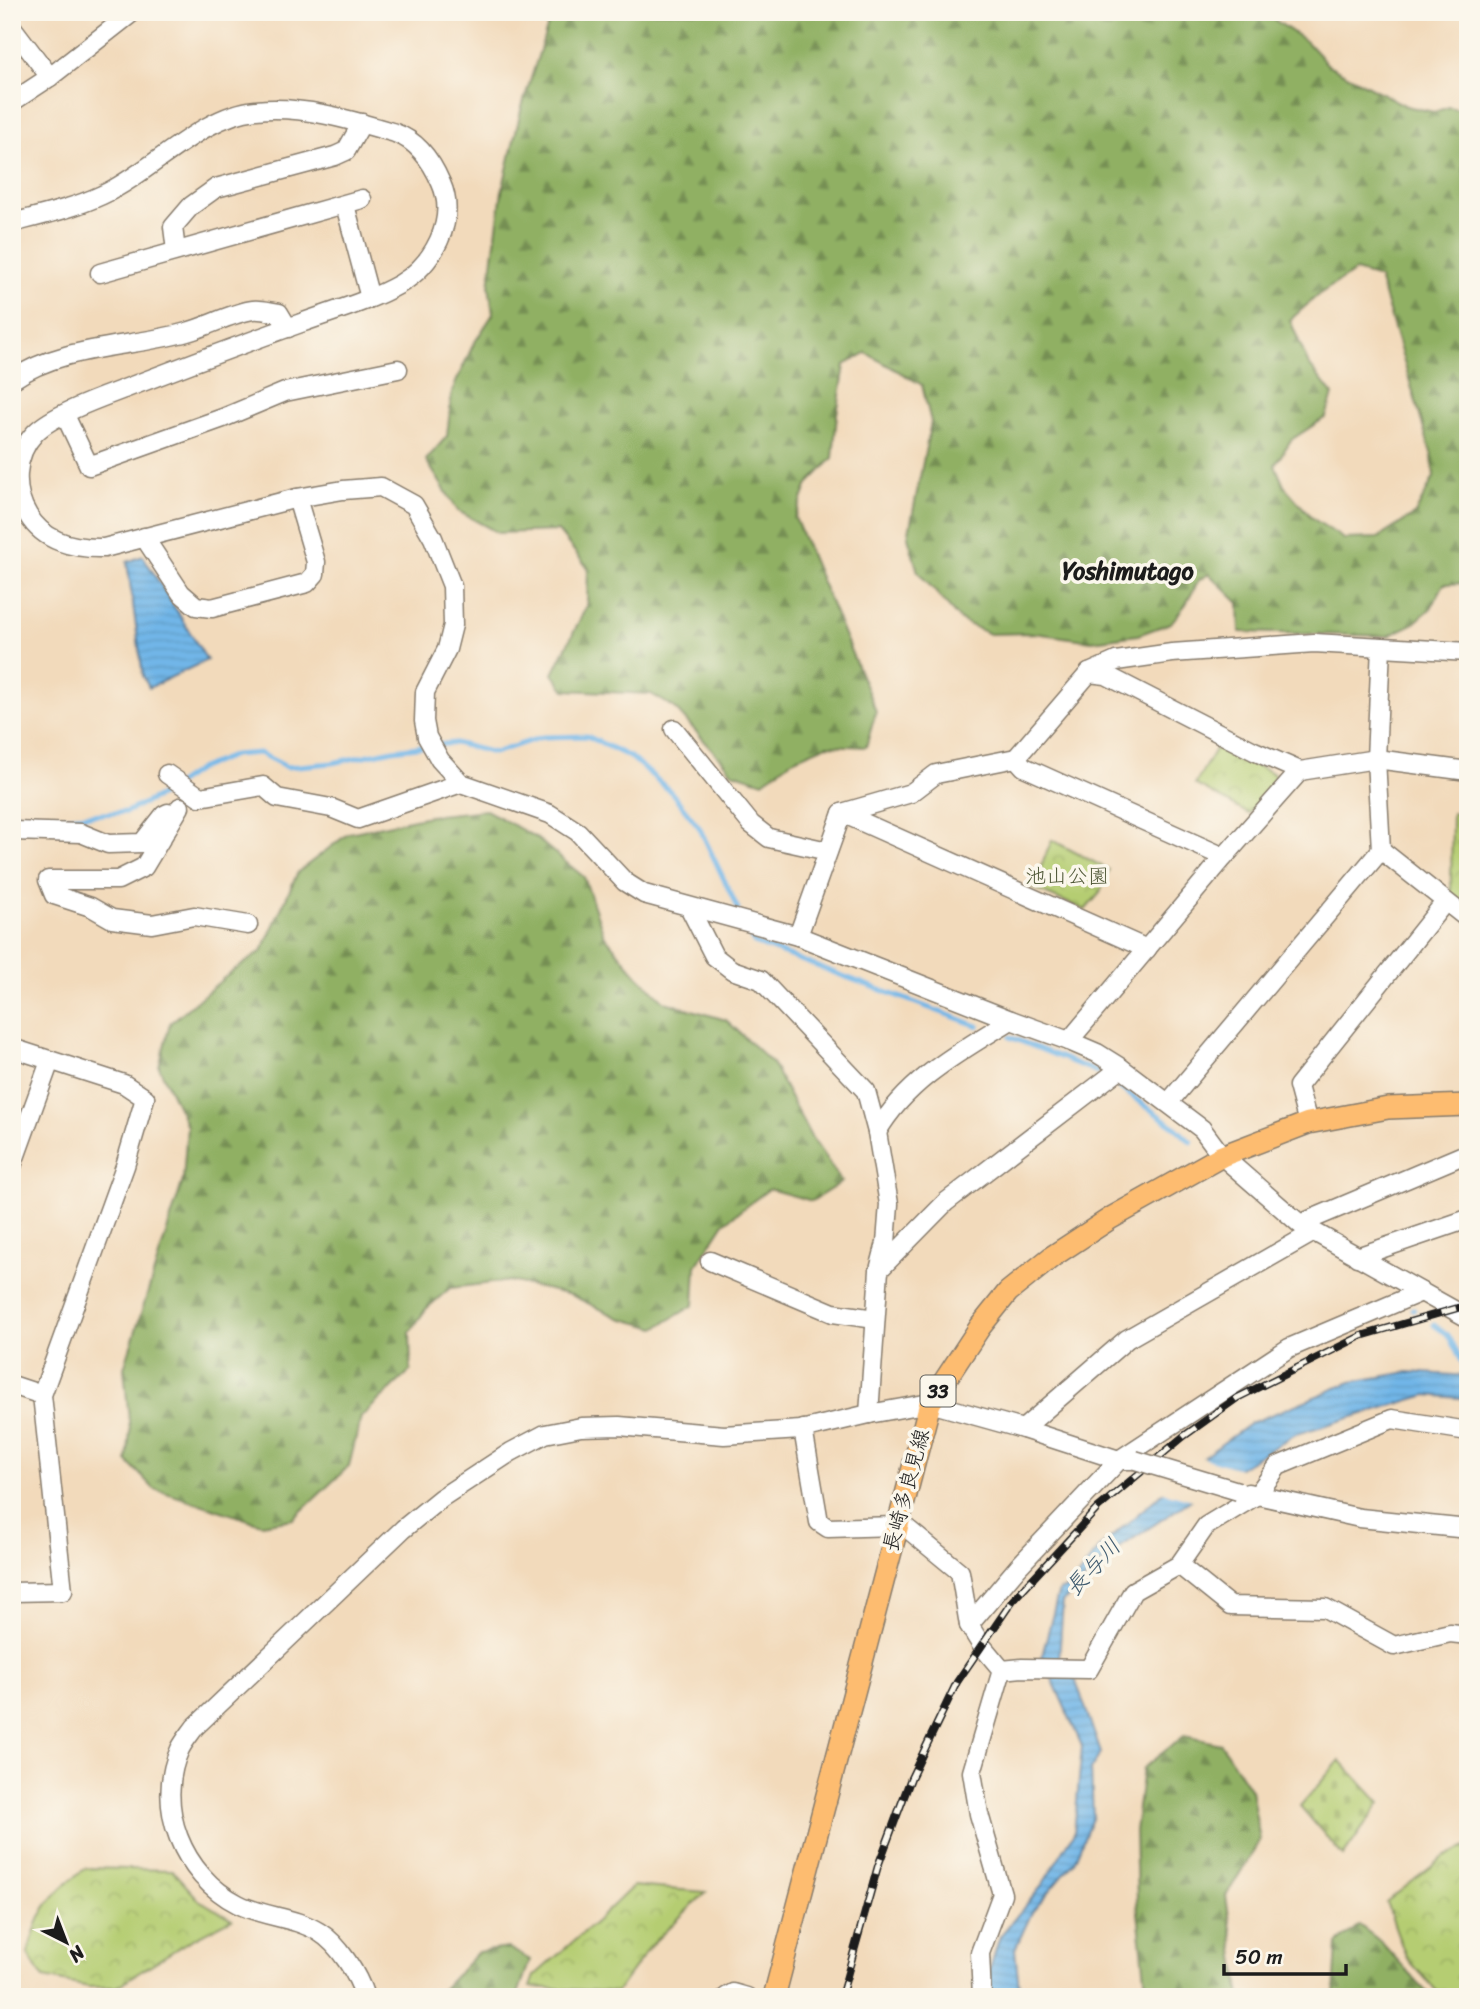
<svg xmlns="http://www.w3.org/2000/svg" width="1480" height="2009" viewBox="0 0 1480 2009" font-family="Sriracha,'Klee One',sans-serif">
	<defs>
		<pattern id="forest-firs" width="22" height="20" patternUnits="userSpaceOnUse" patternTransform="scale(1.75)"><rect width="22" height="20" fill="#90b064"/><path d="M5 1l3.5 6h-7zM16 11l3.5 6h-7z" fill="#758e52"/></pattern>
		<pattern id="cemetery-stones" width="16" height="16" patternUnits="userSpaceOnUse" patternTransform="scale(1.75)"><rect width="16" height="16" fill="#b5cd72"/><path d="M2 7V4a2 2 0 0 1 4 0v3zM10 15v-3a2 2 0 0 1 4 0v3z" fill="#9baf62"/></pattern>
		<pattern id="park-crowns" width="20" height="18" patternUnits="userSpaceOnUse" patternTransform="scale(1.75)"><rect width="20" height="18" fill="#b5cd72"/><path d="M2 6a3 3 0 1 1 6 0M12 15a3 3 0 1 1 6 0" fill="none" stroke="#9baf62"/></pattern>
		<pattern id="water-rules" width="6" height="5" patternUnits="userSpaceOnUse" patternTransform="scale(1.75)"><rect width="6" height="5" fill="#71b6e8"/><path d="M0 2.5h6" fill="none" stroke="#619cc6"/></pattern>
	</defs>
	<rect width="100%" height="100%" fill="#fbf7ec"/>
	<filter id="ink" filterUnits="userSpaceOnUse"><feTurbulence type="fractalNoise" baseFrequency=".0143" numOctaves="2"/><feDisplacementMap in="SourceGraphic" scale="14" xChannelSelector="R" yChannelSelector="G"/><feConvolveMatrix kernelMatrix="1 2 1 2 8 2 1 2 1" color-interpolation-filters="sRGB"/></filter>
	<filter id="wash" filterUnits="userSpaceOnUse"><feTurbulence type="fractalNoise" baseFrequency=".00686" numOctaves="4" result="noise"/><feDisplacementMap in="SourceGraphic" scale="28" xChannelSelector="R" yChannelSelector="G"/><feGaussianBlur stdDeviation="1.57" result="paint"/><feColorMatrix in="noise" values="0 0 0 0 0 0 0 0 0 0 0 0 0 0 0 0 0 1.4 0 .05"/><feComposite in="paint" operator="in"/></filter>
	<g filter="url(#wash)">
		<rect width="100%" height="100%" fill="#f2dabb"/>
		<g fill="url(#forest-firs)" stroke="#566640" stroke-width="2" fill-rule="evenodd">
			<path d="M552,12H1263L1307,42L1328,65L1406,106L1434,112L1449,107L1468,111V164L1463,167L1468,187V583L1444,584L1431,608L1413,624L1388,636L1240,632L1239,603L1209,574L1199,580L1186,604L1171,623L1138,635L1092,641L1034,633L989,634L960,620L918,572L908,537L931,422L922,385L866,353L845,365L837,414L833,458L808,484L795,518L876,711L866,747L827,745L792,760L763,782L732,772L675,708L651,694L565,690L553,674L587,605L588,568L558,531L498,533L458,511L426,460L447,436L452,391L473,345L493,314L489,286L502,191L521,110ZM1355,271L1379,278L1432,456L1434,477L1415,514L1378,538L1344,539L1312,518L1284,486L1275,465L1291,440L1326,417L1333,395L1308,363L1290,320L1318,295Z"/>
			<polygon points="486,810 535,837 584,877 604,935 636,974 665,1002 726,1020 772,1063 810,1135 842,1182 812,1201 769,1189 724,1223 696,1266 694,1305 656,1328 619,1318 571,1295 510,1281 450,1288 426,1309 410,1332 411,1370 361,1417 349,1466 293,1519 261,1524 154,1489 127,1461 130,1431 124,1368 183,1180 187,1126 159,1067 170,1023 229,974 262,951 298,872 349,833 429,816"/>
			<polygon points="1184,1736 1221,1744 1251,1790 1260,1840 1226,1896 1241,1997 1147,1997 1137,1902 1135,1831 1143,1768"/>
			<polygon points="1359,1925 1380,1941 1431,1997 1334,1997 1337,1944"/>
			<polygon points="509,1948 530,1960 517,1997 435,1997 478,1952"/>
		</g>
		<polygon fill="url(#cemetery-stones)" stroke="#687447" stroke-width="2" points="1340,1760 1380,1803 1343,1856 1300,1806"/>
		<g fill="url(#park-crowns)" stroke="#687447" stroke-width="2">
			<polygon points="1217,746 1274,774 1276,781 1249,814 1195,784"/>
			<polygon points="1452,813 1468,815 1468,908 1451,895"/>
			<polygon points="1052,840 1109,870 1100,893 1085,910 1032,888"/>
			<polygon points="1468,1846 1468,1997 1442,1997 1406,1957 1386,1902 1444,1857"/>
			<path d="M86,1868L172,1870L199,1900L232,1919L189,1941L116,1987H89L44,1978L38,1971L28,1954C38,1911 50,1894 86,1868Z"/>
			<polygon points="633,1886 706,1892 652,1944 617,1992 530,1987 534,1976 601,1917"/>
		</g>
		<g fill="url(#water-rules)" stroke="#466982" stroke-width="2">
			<polygon points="143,556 207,660 149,688 143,676 127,562"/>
			<polygon points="1408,1372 1468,1376 1468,1399 1427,1395 1296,1434 1247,1463 1110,1554 1063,1602 1059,1660 1073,1672 1101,1753 1091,1768 1093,1816 1074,1862 1032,1912 1015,1949 1020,1997 989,1997 987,1978 1000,1936 1041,1887 1074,1833 1082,1746 1042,1656 1059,1590 1069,1588 1100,1547 1205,1456 1251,1423 1351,1382"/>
		</g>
		<polygon fill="#f2dabb" points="1199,1457 1243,1470 1196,1501 1160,1491"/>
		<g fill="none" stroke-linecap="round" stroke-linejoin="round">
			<g stroke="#71b6e8" stroke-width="5">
				<polyline points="436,745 455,743 494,753 542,737 587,736 632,758 671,792 699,827 738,909"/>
				<polyline points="12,814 41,819 126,812 161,795 199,769 234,755 259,753 287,767 332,763 393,750 426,746"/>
				<polyline points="748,931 754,943 978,1026"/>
				<polyline points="1010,1037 1097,1072"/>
				<polyline points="1120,1088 1175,1127 1191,1142"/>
				<polyline points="1413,1309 1414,1310"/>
				<polyline points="1434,1325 1448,1335 1468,1373"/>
			</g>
		</g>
	</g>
	<g filter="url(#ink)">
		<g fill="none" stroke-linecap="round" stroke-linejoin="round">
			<defs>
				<g id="minor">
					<polyline points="12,27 50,77"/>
					<polyline points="12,102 50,77 133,12"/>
					<polyline points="345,205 370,298"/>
					<path d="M12,223C43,215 74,208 102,195C152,172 202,115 256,110C302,105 351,120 395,133C418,141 432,162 441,183C458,221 432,265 400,284C370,301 334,311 301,323C242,344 183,366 124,389C100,398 52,415 35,433C14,455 13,490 28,515C44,542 75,549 104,548L297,498L343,490L381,487L414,505L433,538L452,586L453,625L447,649L425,692L424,721L427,737L440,760L461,783L550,814L578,832L625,882L644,894L798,936L1011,1020L1069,1041L1097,1053L1121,1068L1202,1129L1222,1156L1300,1224L1468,1318"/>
					<polyline points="176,251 173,227 191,206 216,188 335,156 346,151 362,123"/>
					<polyline points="100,273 362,199"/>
					<path d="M12,380C62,345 130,348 187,332C206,327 234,312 253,310C261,309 271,312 279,313L288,328"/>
					<polyline points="65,415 89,466 223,418 285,392 398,369"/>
					<polyline points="144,537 181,593 196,606 212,608 307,583 315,574 316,562 297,498"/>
					<polyline points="1089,673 1116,661 1172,653 1314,643 1468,652"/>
					<polyline points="674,729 751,824 769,838 828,851"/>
					<polyline points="167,774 200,797 263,786 277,798 331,808 358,819 461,783"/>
					<polyline points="180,807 144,867 118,880 48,880 54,895 91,907 112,919 152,924 194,916 248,925"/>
					<polyline points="842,813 911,793 936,774 1016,758"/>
					<polyline points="12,831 81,833 108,844 142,843 164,815 168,813"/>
					<polyline points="1381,850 1468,919"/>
					<polyline points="1224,857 1024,767 1016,758 1089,673 1106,675 1254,751 1300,771 1376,759 1468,771"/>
					<polyline points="689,907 714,956 732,970 761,980 866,1091 877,1132 889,1204 886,1243 879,1270 869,1414"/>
					<polyline points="798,936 842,813 1147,949"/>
					<polyline points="1069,1041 1224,857 1300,771"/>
					<polyline points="12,1048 124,1084 145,1098 125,1166 42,1395 63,1591 12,1592"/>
					<polyline points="1169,1102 1381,850 1376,759 1381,647"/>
					<polyline points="1308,1123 1298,1086 1445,902"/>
					<path d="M877,1132C907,1080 961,1051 1011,1020"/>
					<polyline points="12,1166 50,1061"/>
					<polyline points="1300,1224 1468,1153"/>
					<polyline points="1357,1257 1468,1219"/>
					<polyline points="710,1261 833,1313 875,1319"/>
					<polyline points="881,1268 946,1202 1121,1068"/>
					<polyline points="12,1385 42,1395"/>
					<polyline points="803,1429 819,1522 828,1528 896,1526"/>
					<polyline points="1023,1429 1127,1339 1314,1232"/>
					<polyline points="1248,1493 1360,1518 1468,1529"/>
					<polyline points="898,1521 960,1572 969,1625 982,1646 1002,1670"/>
					<polyline points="1179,1565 1206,1526 1257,1495 1278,1466 1392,1419 1468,1431"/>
					<polyline points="969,1625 1018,1567 1119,1460 1289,1348 1421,1292"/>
					<polyline points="1002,1670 1022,1668 1089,1669 1133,1591 1179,1565 1230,1606 1325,1608 1394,1646 1450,1633 1468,1635"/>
					<path d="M365,1997C358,1975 339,1944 319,1932C295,1917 263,1917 238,1904C183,1876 154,1806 180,1749C184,1741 190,1734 195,1727L403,1529L441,1498L511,1452L545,1434L581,1427L619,1426L724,1435L801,1430L869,1414L930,1403L1023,1429L1119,1460H1135"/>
					<polyline points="726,1997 733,1993 747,1997"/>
					<polyline points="982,1997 980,1953 1002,1894 979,1814 972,1772 1002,1670"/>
				</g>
				<polyline id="major" points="774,1997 930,1403 980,1327 1008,1292 1053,1256 1111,1218 1222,1156 1308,1123 1388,1108 1468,1105"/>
			</defs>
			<use href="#minor" stroke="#877b6c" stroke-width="21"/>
			<use href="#major" stroke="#877b6c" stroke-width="24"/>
			<use href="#minor" stroke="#fff" stroke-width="18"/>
			<use href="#major" stroke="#fdbc70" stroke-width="21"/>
			<defs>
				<polyline id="rail" points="841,1997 878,1866 911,1778 957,1682 1013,1600 1098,1508 1184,1436 1237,1398 1361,1336 1468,1305"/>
			</defs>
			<use href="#rail" stroke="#1c1c1c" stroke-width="8"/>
			<use href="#rail" stroke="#fbf7ec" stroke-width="5" stroke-dasharray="16" stroke-linecap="butt"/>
			<defs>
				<polyline id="minor-bridge" points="1135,1460 1238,1491"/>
			</defs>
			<use href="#minor-bridge" stroke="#877b6c" stroke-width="21" stroke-linecap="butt"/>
			<use href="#minor-bridge" stroke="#fff" stroke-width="18"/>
		</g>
	</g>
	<g text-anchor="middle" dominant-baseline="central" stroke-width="7" stroke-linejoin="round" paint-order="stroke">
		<rect fill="#fbf7ec" stroke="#5f5e5a" stroke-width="2" x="920.5" y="1375.5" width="35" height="31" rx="5"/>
		<g font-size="19" font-weight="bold" fill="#1c1c1c">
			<text x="938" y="1391">33</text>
		</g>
		<g font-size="21" fill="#525a3a" stroke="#fbf7ec">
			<text x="1067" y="876">池山公園</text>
		</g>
		<g font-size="21" fill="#1c1c1c" stroke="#fbf7ec">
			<text transform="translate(906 1490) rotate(-75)">長崎多良見線</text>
		</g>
		<g font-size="23" font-style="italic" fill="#3e5a6e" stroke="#fbf7ec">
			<text transform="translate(1093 1567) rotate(-47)">長与川</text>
		</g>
		<g font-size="24" font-weight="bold" fill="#1c1c1c" stroke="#fbf7ec">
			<text x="1128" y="571">Yoshimutago</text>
		</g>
	</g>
	<rect width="1480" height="2009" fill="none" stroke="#fbf7ec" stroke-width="42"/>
	<g transform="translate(66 1942) rotate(138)" stroke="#fbf7ec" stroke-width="5" paint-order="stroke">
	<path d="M0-5L12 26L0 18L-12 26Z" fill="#1c1c1c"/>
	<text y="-10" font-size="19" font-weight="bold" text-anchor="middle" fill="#1c1c1c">N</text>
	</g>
	<path d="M1224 1964v10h122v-10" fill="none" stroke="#1c1c1c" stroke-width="3.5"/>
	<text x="1235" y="1964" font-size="21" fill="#1c1c1c" stroke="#fbf7ec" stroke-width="5" paint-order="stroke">50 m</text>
</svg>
